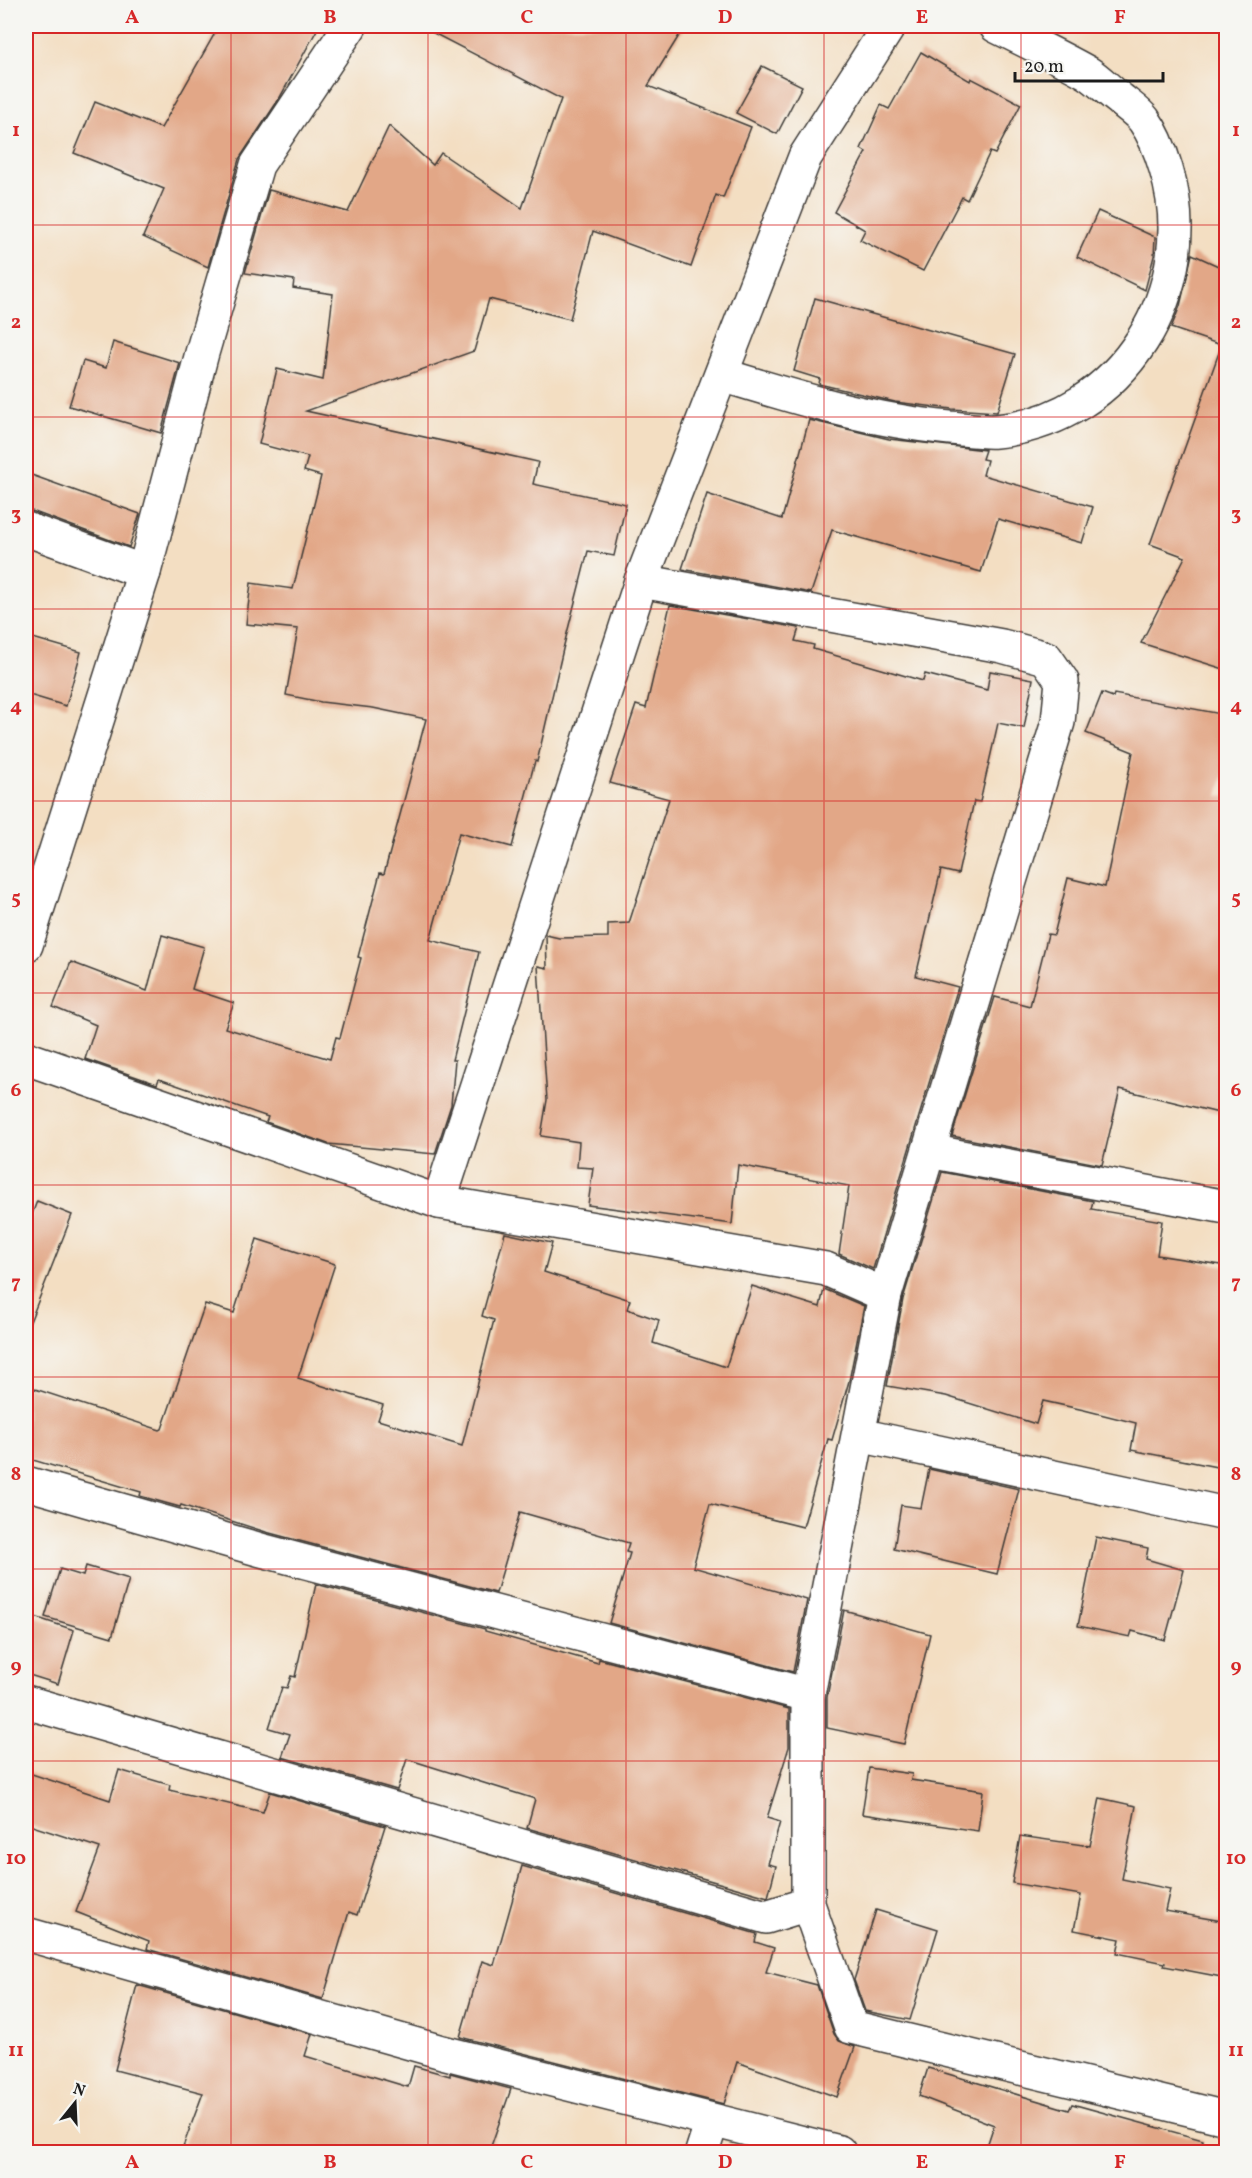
<svg xmlns="http://www.w3.org/2000/svg" width="1252" height="2178" viewBox="0 0 1252 2178" font-family="Vollkorn,serif">
	<rect width="100%" height="100%" fill="#f6f6f2"/>
	<filter id="ink" filterUnits="userSpaceOnUse"><feTurbulence type="fractalNoise" baseFrequency=".0167" numOctaves="2"/><feDisplacementMap in="SourceGraphic" scale="12" xChannelSelector="R" yChannelSelector="G"/><feConvolveMatrix kernelMatrix="1 2 1 2 8 2 1 2 1" color-interpolation-filters="sRGB"/></filter>
	<filter id="wash" filterUnits="userSpaceOnUse"><feTurbulence type="fractalNoise" baseFrequency=".008" numOctaves="4" result="noise"/><feDisplacementMap in="SourceGraphic" scale="24" xChannelSelector="R" yChannelSelector="G"/><feGaussianBlur stdDeviation="1.35" result="paint"/><feColorMatrix in="noise" values="0 0 0 0 0 0 0 0 0 0 0 0 0 0 0 0 0 1.4 0 .05"/><feComposite in="paint" operator="in"/></filter>
	<g filter="url(#wash)">
		<rect width="100%" height="100%" fill="#f3dec2"/>
		<g id="blocks">
			<g fill="#e2a787">
				<polygon points="219,26 319,26 279,99 239,159 208,267 143,237 164,189 74,153 95,102 161,128"/>
				<polygon points="420,26 685,26 648,86 751,127 723,198 716,195 691,267 593,231 570,319 489,299 474,351 306,411 538,462 533,484 626,504 614,556 588,551 563,649 537,762 535,761 512,847 459,833 430,940 479,952 452,1060 455,1060 451,1105 435,1154 328,1144 266,1122 268,1117 159,1079 157,1084 85,1059 96,1025 53,1007 71,962 147,991 162,935 204,947 192,989 234,1003 225,1028 330,1059 336,1037 340,1038 361,958 358,957 380,873 384,874 426,719 373,708 321,702 286,695 298,629 246,624 251,583 293,589 321,476 304,471 308,457 259,444 277,369 323,380 333,294 293,288 294,280 245,273 269,190 348,212 389,126 433,165 441,153 522,208 561,99"/>
				<polygon points="921,52 970,81 971,78 1021,104 995,154 990,152 967,200 962,197 923,271 860,240 865,230 834,212 866,152 861,149 881,105 889,109"/>
				<polygon points="762,66 802,86 777,134 736,113"/>
				<polygon points="1098,211 1155,237 1154,256 1145,290 1077,257"/>
				<polygon points="1192,254 1227,270 1227,347 1171,328 1180,306"/>
				<polygon points="815,298 1015,354 997,412 952,409 895,402 819,384 820,379 794,371"/>
				<polygon points="113,342 180,363 161,433 69,406 83,361 106,368"/>
				<polygon points="1221,347 1227,348 1227,670 1141,643 1185,557 1150,544"/>
				<polygon points="809,420 889,439 985,450 982,459 987,460 983,475 1093,507 1082,543 998,519 981,572 832,530 811,593 682,569 707,494 782,519"/>
				<polygon points="26,473 140,514 129,547 32,511 26,511"/>
				<polygon points="670,605 799,628 795,641 814,645 813,649 923,681 925,674 987,690 990,671 1033,679 1024,728 998,723 980,802 974,801 958,874 941,870 916,976 958,987 873,1269 839,1254 849,1186 738,1165 732,1224 588,1205 593,1168 577,1167 579,1142 541,1136 547,1100 538,966 547,968 546,935 559,938 608,937 608,924 629,923 669,799 610,783 636,705 646,708"/>
				<polygon points="26,636 81,652 66,706 26,694"/>
				<polygon points="1102,693 1113,697 1114,694 1227,715 1227,760 1218,796 1227,797 1227,1115 1120,1089 1102,1165 952,1136 995,997 1030,1006 1048,934 1054,935 1068,878 1105,887 1133,752 1086,733"/>
				<polygon points="942,1172 1093,1201 1091,1209 1162,1221 1157,1255 1227,1266 1227,1469 1131,1450 1136,1423 1084,1410 1043,1401 1036,1424 946,1396 887,1386 903,1299"/>
				<polygon points="37,1201 72,1215 28,1327 26,1326 26,1230"/>
				<polygon points="505,1233 552,1243 544,1272 630,1300 627,1309 659,1320 653,1343 726,1367 752,1286 820,1307 824,1289 864,1306 849,1381 832,1440 828,1439 803,1527 710,1504 693,1567 807,1600 793,1672 609,1623 630,1553 626,1552 629,1543 520,1512 496,1593 266,1532 181,1505 180,1507 140,1496 141,1492 26,1458 26,1386 160,1430 162,1429 205,1304 234,1313 257,1239 335,1264 298,1378 383,1405 378,1420 462,1446 494,1320 482,1316"/>
				<polygon points="929,1469 1019,1489 997,1574 894,1549 901,1505 921,1508"/>
				<polygon points="1096,1537 1148,1548 1146,1559 1184,1570 1165,1640 1132,1631 1130,1637 1078,1626"/>
				<polygon points="86,1566 129,1579 112,1637 45,1617 60,1569 83,1576"/>
				<polygon points="316,1584 485,1629 485,1631 598,1663 599,1659 789,1709 789,1747 767,1818 780,1822 768,1864 776,1866 768,1897 527,1828 535,1799 407,1759 397,1790 282,1757 290,1734 269,1728 282,1687 287,1688 291,1676 295,1677"/>
				<polygon points="844,1610 930,1634 904,1744 827,1728 827,1697"/>
				<polygon points="26,1614 74,1630 58,1684 26,1674"/>
				<polygon points="869,1768 912,1774 911,1780 983,1791 978,1831 862,1814"/>
				<polygon points="119,1770 170,1785 169,1790 263,1812 270,1792 385,1826 357,1915 349,1912 323,1999 147,1949 149,1941 76,1912 100,1848 26,1824 26,1772 110,1800"/>
				<polygon points="1100,1798 1136,1806 1122,1879 1170,1889 1165,1911 1227,1922 1227,1978 1164,1966 1165,1963 1117,1953 1120,1939 1074,1930 1081,1895 1012,1883 1020,1836 1090,1846"/>
				<polygon points="522,1866 757,1934 755,1942 774,1948 766,1972 817,1985 834,2034 839,2041 855,2047 837,2097 737,2062 724,2104 460,2037 482,1961 494,1965"/>
				<polygon points="876,1910 938,1929 910,2020 865,2011 854,1980"/>
				<polygon points="137,1985 312,2034 305,2056 408,2087 414,2066 450,2076 450,2073 511,2089 489,2152 181,2152 203,2093 115,2070"/>
				<polygon points="928,2068 1069,2110 1072,2104 1203,2140 1202,2152 985,2152 994,2125 919,2096"/>
			</g>
		</g>
	</g>
	<g filter="url(#ink)">
		<use href="#blocks" fill-opacity="0" stroke="#3c3935" stroke-width="1.5"/>
		<g fill="none" stroke-linecap="round" stroke-linejoin="round">
			<defs>
				<g id="street">
					<path d="M722,375C797,398 872,421 950,428C965,429 981,432 996,431C1122,420 1203,288 1166,169C1161,152 1154,134 1144,120C1138,112 1127,105 1120,99C1109,91 1099,80 1088,73C1058,56 1026,41 996,26"/>
					<polyline points="26,529 144,572"/>
					<polyline points="26,945 144,572 202,353 257,165 350,26"/>
					<polyline points="26,1058 439,1202 826,1269 885,1295 1058,722 1062,681 1046,658 1002,646 641,581"/>
					<polyline points="929,1151 1226,1207"/>
					<polyline points="439,1202 641,581 805,157 889,26"/>
					<polyline points="885,1295 808,1695 808,1904 851,2027 1226,2118"/>
					<polyline points="859,1435 1226,1514"/>
					<polyline points="26,1483 261,1550 808,1695"/>
					<polyline points="26,1702 766,1917 808,1904"/>
					<polyline points="26,1934 442,2052 839,2152"/>
					<polyline points="702,2152 712,2121"/>
				</g>
			</defs>
			<use href="#street" stroke="#3c3935" stroke-width="36"/>
			<use href="#street" stroke="#fff" stroke-width="33"/>
		</g>
	</g>
	<path fill="none" stroke="#d62828" stroke-width="1.5" stroke-opacity="0.55" d="M231,26V2152M428,26V2152M626,26V2152M824,26V2152M1021,26V2152M26,225H1226M26,417H1226M26,609H1226M26,801H1226M26,993H1226M26,1185H1226M26,1377H1226M26,1569H1226M26,1761H1226M26,1953H1226"/>
	<rect width="1252" height="2178" fill="none" stroke="#f6f6f2" stroke-width="66"/>
	<g transform="translate(75 2103) rotate(18)" stroke="#f6f6f2" stroke-width="4.5" paint-order="stroke">
	<path d="M0-4.5L10 22L0 15L-10 22Z" fill="#1c1c1c"/>
	<text y="-9" font-size="16" font-weight="bold" text-anchor="middle" fill="#1c1c1c">N</text>
	</g>
	<path d="M1015 72v9h148v-9" fill="none" stroke="#1c1c1c" stroke-width="3"/>
	<text x="1024" y="72" font-size="18" fill="#1c1c1c" stroke="#f6f6f2" stroke-width="4.5" paint-order="stroke">20 m</text>
	<rect x="33" y="33" width="1186" height="2112" fill="none" stroke="#d62828" stroke-width="2"/>
	<g font-size="20" text-anchor="middle" font-weight="bold" fill="#d62828">
		<text x="132" y="23">A</text>
		<text x="330" y="23">B</text>
		<text x="527" y="23">C</text>
		<text x="725" y="23">D</text>
		<text x="922" y="23">E</text>
		<text x="1120" y="23">F</text>
		<text x="16" y="136">1</text>
		<text x="1236" y="136">1</text>
		<text x="16" y="328">2</text>
		<text x="1236" y="328">2</text>
		<text x="16" y="520">3</text>
		<text x="1236" y="520">3</text>
		<text x="16" y="712">4</text>
		<text x="1236" y="712">4</text>
		<text x="16" y="904">5</text>
		<text x="1236" y="904">5</text>
		<text x="16" y="1096">6</text>
		<text x="1236" y="1096">6</text>
		<text x="16" y="1288">7</text>
		<text x="1236" y="1288">7</text>
		<text x="16" y="1480">8</text>
		<text x="1236" y="1480">8</text>
		<text x="16" y="1672">9</text>
		<text x="1236" y="1672">9</text>
		<text x="16" y="1864">10</text>
		<text x="1236" y="1864">10</text>
		<text x="16" y="2056">11</text>
		<text x="1236" y="2056">11</text>
		<text x="132" y="2168">A</text>
		<text x="330" y="2168">B</text>
		<text x="527" y="2168">C</text>
		<text x="725" y="2168">D</text>
		<text x="922" y="2168">E</text>
		<text x="1120" y="2168">F</text>
	</g>
</svg>
